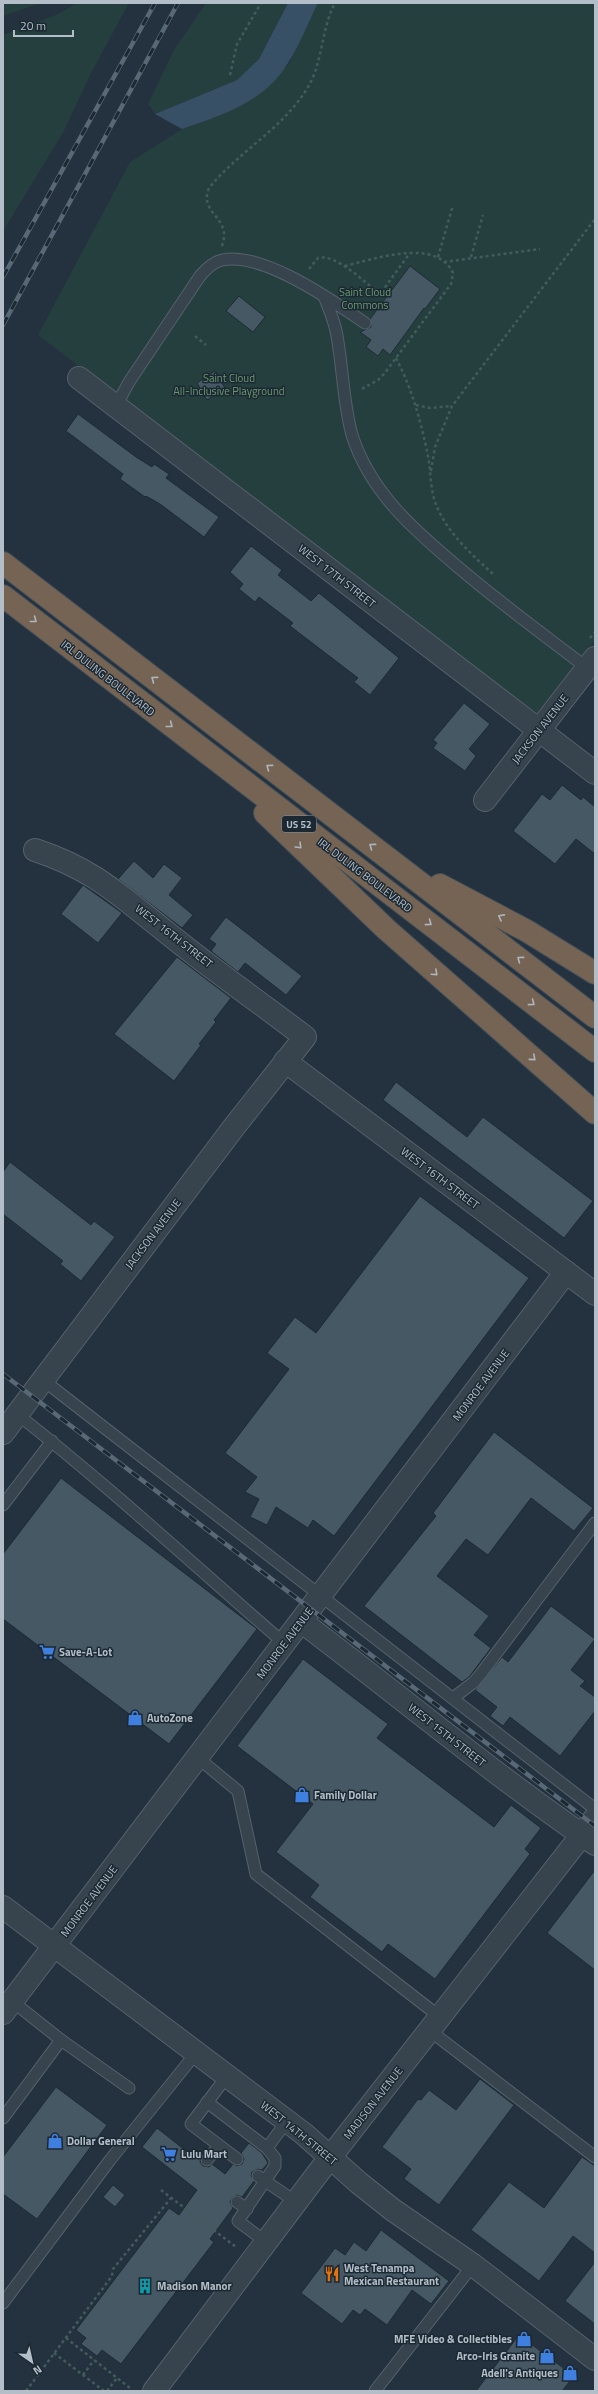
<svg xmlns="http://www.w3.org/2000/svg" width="598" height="2394" viewBox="0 0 598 2394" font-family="'Titillium Web',sans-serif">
	<rect width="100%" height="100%" fill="#23323e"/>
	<g fill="#253f3f">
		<polygon points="3,3 41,3 3,16"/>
		<polygon points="77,3 129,3 91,73 64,131 3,231 3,35 58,14"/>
		<polygon points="206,3 288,3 259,59 237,80 155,114 148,104 174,50"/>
		<polygon points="318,3 595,3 595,640 539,713 534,713 38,335 130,162 182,129 202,122 288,65"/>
	</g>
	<path fill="#375066" d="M288,3H318C308,23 300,44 288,63C266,101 221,116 182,129L155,114L237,80L259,59Z"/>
	<g fill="#475865" stroke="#1e2b35">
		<polygon points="410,266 440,289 425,309 424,308 390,355 383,349 378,356 366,347 371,340 360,332 371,327 370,319"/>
		<polygon points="239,296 265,317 253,332 226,311"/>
		<polygon points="215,371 225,388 207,400 197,383"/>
		<polygon points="78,414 136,457 152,467 154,464 169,474 166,478 219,517 204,537 160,504 146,496 145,497 120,479 123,474 66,431"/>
		<polygon points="251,546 282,570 278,575 311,601 319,593 399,658 370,695 354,682 358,678 290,626 293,623 259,597 255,602 239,589 243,584 230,572"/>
		<polygon points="464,703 490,724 469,749 476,756 465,771 433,748 437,743 433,740"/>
		<polygon points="562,785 581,800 583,797 595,807 595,854 576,839 555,864 513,831 542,794 550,800"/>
		<polygon points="134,861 153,878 164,864 182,878 169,895 193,915 182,928 118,879"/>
		<polygon points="83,885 122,913 98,943 61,914"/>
		<polygon points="226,917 302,976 286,995 245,963 238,972 211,951 216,944 209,939"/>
		<polygon points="177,957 231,998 214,1020 216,1022 199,1044 201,1045 174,1081 114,1034"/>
		<polygon points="396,1082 467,1137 483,1117 593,1201 564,1238 383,1100"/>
		<polygon points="10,1162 91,1225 94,1221 115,1237 81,1281 60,1264 63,1261 3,1214 3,1172"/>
		<polygon points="420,1196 529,1278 334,1536 313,1520 308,1528 276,1507 267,1525 250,1517 259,1499 245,1492 257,1477 225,1453 289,1369 267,1353 295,1317 316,1333"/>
		<polygon points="494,1432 593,1508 574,1531 531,1498 488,1555 466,1539 437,1576 489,1616 474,1635 491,1648 469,1677 462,1682 364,1606 436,1516 433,1513"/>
		<polygon points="61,1478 257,1629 169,1744 3,1619 3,1554"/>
		<polygon points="551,1606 595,1639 571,1670 585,1681 580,1686 595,1697 595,1711 560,1756 510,1717 503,1726 490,1716 497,1707 475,1690 502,1657 508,1662"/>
		<polygon points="303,1659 388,1724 377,1738 494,1827 511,1805 541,1828 525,1849 530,1854 435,1979 388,1944 382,1952 310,1897 319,1885 276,1852 313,1804 237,1746"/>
		<polygon points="595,1870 595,1970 547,1933"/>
		<polygon points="480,2079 514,2105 439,2205 404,2179 411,2169 382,2147 418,2099 421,2100 429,2090 456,2110"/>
		<polygon points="56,2087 107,2125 37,2219 3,2194 3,2157"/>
		<polygon points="157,2128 195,2158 198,2153 201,2156 200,2162 203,2166 209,2167 212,2164 225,2174 233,2164 237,2166 242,2164 244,2159 241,2153 249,2143 262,2153 268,2163 262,2170 258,2169 252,2172 251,2176 254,2181 242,2197 237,2195 232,2198 230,2202 233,2208 210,2239 214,2242 121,2364 102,2350 97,2356 81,2344 86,2338 76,2330 169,2208 179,2215 197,2190 142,2147"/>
		<polygon points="582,2157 595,2166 595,2253 573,2236 539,2281 471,2230 509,2182 544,2208"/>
		<polygon points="113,2185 125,2195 115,2207 103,2197"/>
		<polygon points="381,2230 449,2281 431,2304 412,2290 387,2325 365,2309 360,2315 353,2310 342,2324 301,2293 335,2248 345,2255 354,2242 366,2251"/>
		<polygon points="595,2262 595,2324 565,2301"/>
		<polygon points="519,2335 574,2376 562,2391 476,2391"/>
	</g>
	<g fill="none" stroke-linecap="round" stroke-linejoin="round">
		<defs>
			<g id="service">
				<path d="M324,296C329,309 335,322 337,336C343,369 343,402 352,435C370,492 414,530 458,567C500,603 544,635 587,668"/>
				<path d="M116,406L129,382L200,276C206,269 213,262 222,260C262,251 333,301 365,323"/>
				<polyline points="43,1380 595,1809"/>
				<path d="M17,1414C110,1487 196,1567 285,1644"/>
				<polyline points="3,1505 52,1441"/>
				<polyline points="453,1698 474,1682 483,1671 595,1523"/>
				<polyline points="198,1758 238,1791 256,1874 440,2017"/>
				<polyline points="12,2001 61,2040 129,2088"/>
				<polyline points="429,2030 595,2157"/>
				<polyline points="227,2076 191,2124 237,2159"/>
				<polyline points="207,2102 267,2148 287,2121"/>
				<polyline points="3,2118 61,2040"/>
				<polyline points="207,2160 219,2146"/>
				<polyline points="258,2176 296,2202"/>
				<polyline points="237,2202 247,2209"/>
				<polyline points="266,2242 238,2221 275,2166 275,2158 267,2148"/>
				<polyline points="3,2303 110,2160 196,2053"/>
				<polyline points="375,2391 473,2265"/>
			</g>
			<g id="minor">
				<polyline points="79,378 595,773"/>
				<polyline points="485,800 595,658"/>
				<polyline points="285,1061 595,1294"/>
				<path d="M3,1433L234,1127L305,1037C258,1001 210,968 165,931C118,894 93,869 35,850"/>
				<path d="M302,1622C400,1696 494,1775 595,1844"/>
				<polyline points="3,2013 566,1272"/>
			</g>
			<g id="tertiary">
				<polyline points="3,1907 304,2134 359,2183 393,2210 473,2265 595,2359"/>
				<polyline points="154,2391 318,2173 595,1818"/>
			</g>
			<g id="motorway">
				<polyline points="3,563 595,1017"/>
				<polyline points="3,596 595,1051"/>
				<polyline points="265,813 386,929 595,1113"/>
				<polyline points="440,885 527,931 595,973"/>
			</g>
		</defs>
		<use href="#service" stroke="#55616c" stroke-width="13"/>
		<use href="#minor" stroke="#55616c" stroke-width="24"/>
		<use href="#tertiary" stroke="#55616c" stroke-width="24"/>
		<use href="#motorway" stroke="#424e59" stroke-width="24"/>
		<g stroke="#435b5c" stroke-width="2.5" stroke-dasharray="3 3" stroke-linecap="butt">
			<polyline points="230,75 237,44 261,3"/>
			<path d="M222,246C223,242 225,237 224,233C222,215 200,210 209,188C239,151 283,129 308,87C323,62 321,29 335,3"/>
			<polyline points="438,257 453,205"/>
			<polyline points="471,257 483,215"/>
			<polyline points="444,262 540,249"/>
			<path d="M345,266C374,259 436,237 453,273L451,284L384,374L378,380L360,390"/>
			<path d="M309,269L318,258C336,253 365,283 380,294L410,253"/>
			<polyline points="195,336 206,345"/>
			<path d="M396,358C412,389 421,421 428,456C431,472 430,492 437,507C448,533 472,555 493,574"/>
			<polyline points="416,405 430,408 452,406"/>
			<polyline points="431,471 435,447 452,406 595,219"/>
			<polyline points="590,638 595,632"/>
			<polyline points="161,2190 236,2247"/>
			<polyline points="66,2338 130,2388"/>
			<polyline points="54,2353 104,2391"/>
			<polyline points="83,2375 94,2360"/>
			<polyline points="26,2391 112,2276 113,2269 171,2198"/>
			<polyline points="107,2391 117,2378"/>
		</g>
		<use href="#service" stroke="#37444e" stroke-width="11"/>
		<use href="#minor" stroke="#37444e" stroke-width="22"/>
		<use href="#tertiary" stroke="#37444e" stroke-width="22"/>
		<use href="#motorway" stroke="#756454" stroke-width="22"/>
		<defs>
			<g id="rail">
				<polyline points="3,277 155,3"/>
				<polyline points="3,325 178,3"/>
				<polyline points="3,1374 595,1826"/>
			</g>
		</defs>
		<use href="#rail" stroke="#596876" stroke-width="4.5"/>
		<use href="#rail" stroke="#1c2933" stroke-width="3" stroke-dasharray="9" stroke-linecap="butt"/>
	</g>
	<defs><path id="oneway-chevron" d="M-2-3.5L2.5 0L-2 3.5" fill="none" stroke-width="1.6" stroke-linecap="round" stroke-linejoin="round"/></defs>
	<g stroke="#adb5bd">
		<use href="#oneway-chevron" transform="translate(34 620) rotate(38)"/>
		<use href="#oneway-chevron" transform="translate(154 679) rotate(-143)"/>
		<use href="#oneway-chevron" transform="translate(170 725) rotate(38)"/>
		<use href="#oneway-chevron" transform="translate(269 767) rotate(-143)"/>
		<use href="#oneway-chevron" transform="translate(299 846) rotate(45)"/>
		<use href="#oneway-chevron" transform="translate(372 846) rotate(-143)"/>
		<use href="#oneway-chevron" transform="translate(501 917) rotate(-152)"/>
		<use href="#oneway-chevron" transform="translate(429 923) rotate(37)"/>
		<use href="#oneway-chevron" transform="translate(520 959) rotate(-143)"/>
		<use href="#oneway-chevron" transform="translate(435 973) rotate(42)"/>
		<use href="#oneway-chevron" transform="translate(532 1003) rotate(37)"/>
		<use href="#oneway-chevron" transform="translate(533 1058) rotate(41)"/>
	</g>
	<defs>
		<symbol id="supermarket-bare" viewBox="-9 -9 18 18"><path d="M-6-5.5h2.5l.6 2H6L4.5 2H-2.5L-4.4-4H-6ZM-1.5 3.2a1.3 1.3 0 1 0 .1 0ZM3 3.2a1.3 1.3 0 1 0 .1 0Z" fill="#3f7fe0" stroke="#1c2933" stroke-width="2.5" paint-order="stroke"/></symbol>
		<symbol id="shop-bare" viewBox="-9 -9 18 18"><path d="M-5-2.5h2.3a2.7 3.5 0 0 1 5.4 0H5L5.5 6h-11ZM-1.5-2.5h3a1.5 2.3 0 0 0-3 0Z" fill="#3f7fe0" stroke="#1c2933" stroke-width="2.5" paint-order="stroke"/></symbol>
		<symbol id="restaurant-bare" viewBox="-9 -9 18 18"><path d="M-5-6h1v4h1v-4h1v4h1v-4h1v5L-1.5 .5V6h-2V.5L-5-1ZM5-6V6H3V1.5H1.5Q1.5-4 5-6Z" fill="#e8710a" stroke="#1c2933" stroke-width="2.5" paint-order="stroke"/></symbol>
		<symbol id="building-bare" viewBox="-9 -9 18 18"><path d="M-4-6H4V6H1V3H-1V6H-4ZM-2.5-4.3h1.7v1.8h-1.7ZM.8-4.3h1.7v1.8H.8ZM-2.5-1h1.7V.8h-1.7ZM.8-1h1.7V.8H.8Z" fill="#0f9aa8" stroke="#1c2933" stroke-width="2.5" paint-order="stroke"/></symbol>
	</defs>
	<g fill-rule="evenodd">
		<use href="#supermarket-bare" x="36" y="1641" width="22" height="22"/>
		<use href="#shop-bare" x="124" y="1707" width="22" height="22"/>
		<use href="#shop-bare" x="291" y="1784" width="22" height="22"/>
		<use href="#shop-bare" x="44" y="2130" width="22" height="22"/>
		<use href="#supermarket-bare" x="158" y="2143" width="22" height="22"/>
		<use href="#restaurant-bare" x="321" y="2263" width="22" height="22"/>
		<use href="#building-bare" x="134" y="2275" width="22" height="22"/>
		<use href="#shop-bare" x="513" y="2328" width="22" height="22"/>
		<use href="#shop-bare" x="536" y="2345" width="22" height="22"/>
		<use href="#shop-bare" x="559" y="2362" width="22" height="22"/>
	</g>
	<g text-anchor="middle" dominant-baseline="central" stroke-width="3" stroke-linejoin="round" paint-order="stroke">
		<rect fill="#1c2933" stroke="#86919c" stroke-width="1" x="282" y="816" width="34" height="16" rx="3"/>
		<g font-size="10" font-weight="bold" fill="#b3bec9">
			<text x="299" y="824">US 52</text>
		</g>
		<g font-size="11" fill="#6a9b70" stroke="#1c2933">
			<text x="365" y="292">Saint Cloud<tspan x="365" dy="13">Commons</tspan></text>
			<text x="229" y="378">Saint Cloud<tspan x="229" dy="13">All-Inclusive Playground</tspan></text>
		</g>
		<g font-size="11" fill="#b3bec9" stroke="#1c2933">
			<text transform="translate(337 576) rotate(38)">WEST 17TH STREET</text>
			<text transform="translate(108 678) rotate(38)">IRL DULING BOULEVARD</text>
			<text transform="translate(540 729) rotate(-52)">JACKSON AVENUE</text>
			<text transform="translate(365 875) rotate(37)">IRL DULING BOULEVARD</text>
			<text transform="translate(174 936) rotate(38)">WEST 16TH STREET</text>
			<text transform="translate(440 1178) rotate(37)">WEST 16TH STREET</text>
			<text transform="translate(153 1234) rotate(-53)">JACKSON AVENUE</text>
			<text transform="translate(481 1385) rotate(-53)">MONROE AVENUE</text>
			<text transform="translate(285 1643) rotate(-53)">MONROE AVENUE</text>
			<text transform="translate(447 1735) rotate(38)">WEST 15TH STREET</text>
			<text transform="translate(89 1901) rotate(-53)">MONROE AVENUE</text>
			<text transform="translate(373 2103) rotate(-52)">MADISON AVENUE</text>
			<text transform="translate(299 2133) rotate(39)">WEST 14TH STREET</text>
		</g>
		<g font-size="11" font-weight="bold" fill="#b3bec9" stroke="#1c2933" text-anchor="start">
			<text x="59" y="1652">Save-A-Lot</text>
			<text x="147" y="1718">AutoZone</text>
			<text x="314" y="1795">Family Dollar</text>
			<text x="67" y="2141">Dollar General</text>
			<text x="181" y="2154">Lulu Mart</text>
			<text x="344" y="2268">West Tenampa<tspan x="344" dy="13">Mexican Restaurant</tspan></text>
			<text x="157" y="2286">Madison Manor</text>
			<text x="512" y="2339" text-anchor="end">MFE Video &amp; Collectibles</text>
			<text x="535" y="2356" text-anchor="end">Arco-Iris Granite</text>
			<text x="558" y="2373" text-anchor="end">Adell's Antiques</text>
		</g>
	</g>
	<rect width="598" height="2394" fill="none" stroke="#b3bec9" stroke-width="8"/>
	<g transform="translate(32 2362) rotate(146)" stroke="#1c2933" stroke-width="3" paint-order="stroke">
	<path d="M0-3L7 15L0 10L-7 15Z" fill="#b3bec9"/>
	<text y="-6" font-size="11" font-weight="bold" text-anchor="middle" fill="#b3bec9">N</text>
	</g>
	<path d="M14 30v6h59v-6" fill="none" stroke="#b3bec9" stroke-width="2"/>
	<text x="20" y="30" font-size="12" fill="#b3bec9" stroke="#1c2933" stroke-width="3" paint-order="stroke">20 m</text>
</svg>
